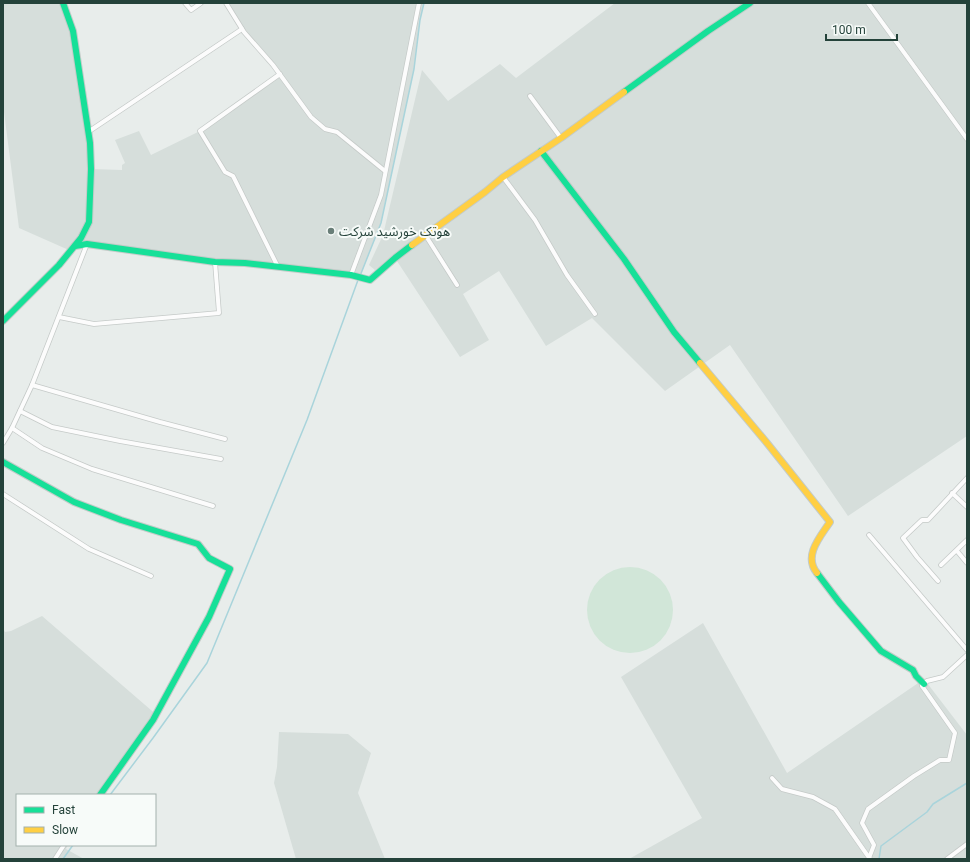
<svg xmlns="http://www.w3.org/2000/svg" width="970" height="862" viewBox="0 0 970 862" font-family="Roboto,'Noto Sans Arabic',sans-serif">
	<rect width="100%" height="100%" fill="#e8edeb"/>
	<g fill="#d6dedb">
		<polygon points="3,3 63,3 73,31 91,169 122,170 122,165 125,163 115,140 139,131 151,155 200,131 279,74 244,32 226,3 424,3 420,20 414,69 381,223 360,277 87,244 71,251 19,228 4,112"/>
		<polygon points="615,3 967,3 967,436 848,516 730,345 665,391 592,318 546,346 499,271 463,294 489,340 460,357 393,255 375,270 369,265 383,235 422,70 448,101 500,64 516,78"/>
		<polygon points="42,616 159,717 104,795 17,795 17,845 68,845 66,849 84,859 3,859 3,628 5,632 11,631"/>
		<polygon points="703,623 787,773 924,679 967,735 967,859 629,859 702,818 621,677"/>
		<polygon points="279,732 348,734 371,753 358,793 385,859 296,859 274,783 277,767"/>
	</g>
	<circle fill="#d1e6d8" cx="630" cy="610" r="43"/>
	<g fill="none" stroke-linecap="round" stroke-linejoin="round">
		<g stroke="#a9d4db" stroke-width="1.5">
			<polyline points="360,276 381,223 414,69 420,20 424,3"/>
			<polyline points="110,795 153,738 207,663 307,420 358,280"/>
			<polyline points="63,859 73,845"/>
			<polyline points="879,859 881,846 927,812 933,804 967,783"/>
		</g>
		<defs>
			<g id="street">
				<polyline points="185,3 191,10 201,3"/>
				<polyline points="226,3 244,32 273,65 311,117 325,129 337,132 385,171"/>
				<polyline points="868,3 967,139"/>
				<polyline points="530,96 561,138"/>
				<polyline points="88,132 242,29"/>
				<polyline points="503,177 535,220 567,275 595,314"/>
				<polyline points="426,236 457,285"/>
				<polyline points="278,267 233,176 225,172 200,131 280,74"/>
				<polyline points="351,275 381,195 419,3"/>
				<polyline points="59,317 94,324 219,313 215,262"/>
				<polyline points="32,385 160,422 225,439"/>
				<polyline points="20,411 52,427 120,441 221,459"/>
				<polyline points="12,428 42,448 92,469 213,506"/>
				<polyline points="3,443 12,428 32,385 87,244"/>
				<polyline points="952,493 967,507"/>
				<polyline points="3,494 89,549 151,576"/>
				<polyline points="869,535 967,650"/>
				<polyline points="957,551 967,563"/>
				<polyline points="941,565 967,540"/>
				<polyline points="938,581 917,557 903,538 922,520 928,520 967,478"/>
				<polyline points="772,778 782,789 813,797 835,809 870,859"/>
				<polyline points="869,858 874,845 862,823 868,809 914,776 940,760 949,760 955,733 922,686 927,681 943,677 967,655"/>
				<polyline points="55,859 64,845"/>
				<polyline points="947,859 967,844"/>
			</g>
			<g id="fast">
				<polyline points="624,92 708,31 750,3"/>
				<polyline points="541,151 624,259 674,332 700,363"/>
				<polyline points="75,246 87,244 215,262 245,263 351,275 370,280 395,258 412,245"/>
				<polyline points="3,321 59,265 81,238 89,222 91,169 90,143 73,31 63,3"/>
				<polyline points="3,462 74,502 121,520 198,544 209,558 230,569 209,617 153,720 100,795"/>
				<polyline points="817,573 839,602 881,651 913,670 916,676 924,684"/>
			</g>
			<g id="slow">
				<polyline points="412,245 485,192 503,177 561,138 624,92"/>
				<path d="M700,363L767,443L830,522C820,537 803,556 817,573"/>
			</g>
		</defs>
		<use href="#street" stroke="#c5cac8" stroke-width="5.5"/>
		<use href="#fast" stroke="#c3cbc8" stroke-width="8"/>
		<use href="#slow" stroke="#c3cbc8" stroke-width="8"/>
		<use href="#street" stroke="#fcfcfc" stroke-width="4"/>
		<use href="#fast" stroke="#16e098" stroke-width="6"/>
		<use href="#slow" stroke="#ffcf43" stroke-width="6"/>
	</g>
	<circle fill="#697e78" stroke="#f7fbf9" stroke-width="1.5" cx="331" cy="231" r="4"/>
	<g text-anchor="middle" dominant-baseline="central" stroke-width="4" stroke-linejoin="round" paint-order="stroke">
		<g font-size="13" fill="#24423a" stroke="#f7fbf9" text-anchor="start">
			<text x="339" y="231">هوتک خورشید شرکت</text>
		</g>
	</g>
	<rect width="970" height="862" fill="none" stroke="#24423a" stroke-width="8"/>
	<rect x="16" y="794" width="140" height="52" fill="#f7fbf9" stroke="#a3b1ad"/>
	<rect x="24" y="807" width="20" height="6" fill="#16e098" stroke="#a3b1ad"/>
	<text x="52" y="814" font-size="12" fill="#24423a">Fast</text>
	<rect x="24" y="827" width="20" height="6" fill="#ffcf43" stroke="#a3b1ad"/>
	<text x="52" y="834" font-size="12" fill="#24423a">Slow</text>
	<path d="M826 34v6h71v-6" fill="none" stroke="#24423a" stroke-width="2"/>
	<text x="832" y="34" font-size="12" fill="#24423a" stroke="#f7fbf9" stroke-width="3" paint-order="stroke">100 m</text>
</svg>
